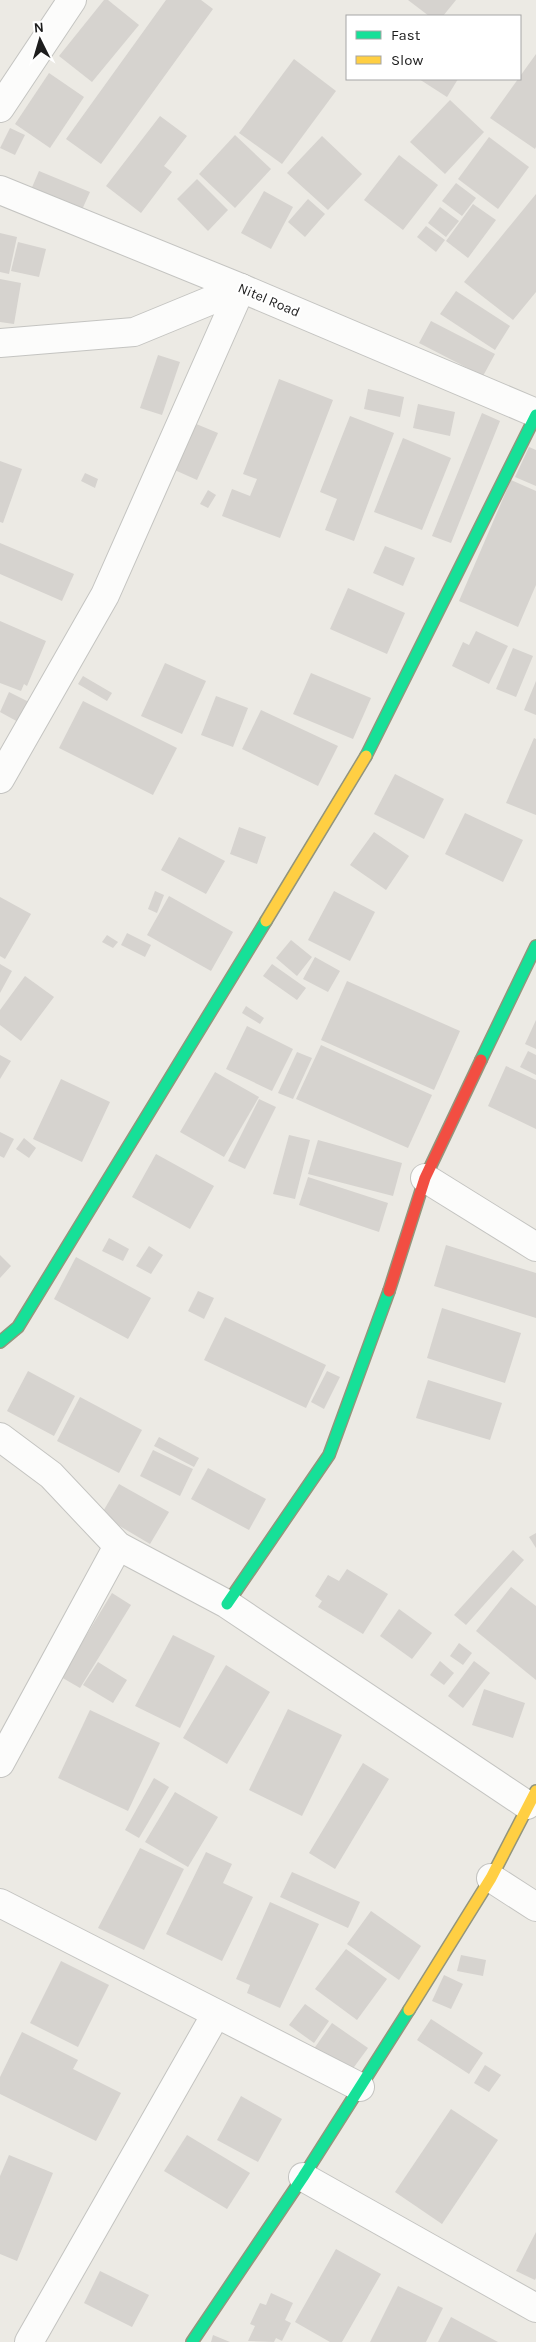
<svg xmlns="http://www.w3.org/2000/svg" width="536" height="2342" viewBox="0 0 536 2342" font-family="Karla,sans-serif">
	<rect width="100%" height="100%" fill="#eceae4"/>
	<g fill="#d6d3cf">
		<polygon points="104,0 108,0 139,25 92,82 59,56"/>
		<polygon points="166,0 201,0 213,9 101,164 66,139"/>
		<polygon points="408,0 456,0 443,16 429,16"/>
		<polygon points="536,54 536,147 535,149 490,118"/>
		<polygon points="294,59 336,91 282,164 239,133"/>
		<polygon points="49,73 84,97 50,148 15,124"/>
		<polygon points="419,79 458,79 447,97"/>
		<polygon points="450,100 484,132 445,174 410,142"/>
		<polygon points="160,116 187,136 164,166 172,172 141,213 106,186"/>
		<polygon points="10,128 25,135 15,155 0,148"/>
		<polygon points="235,135 271,169 235,208 199,174"/>
		<polygon points="322,136 362,174 328,210 287,173"/>
		<polygon points="489,137 529,167 498,209 458,179"/>
		<polygon points="399,155 438,185 403,230 364,200"/>
		<polygon points="39,171 90,192 80,214 30,192"/>
		<polygon points="197,179 228,210 208,231 177,199"/>
		<polygon points="456,183 476,198 462,216 442,201"/>
		<polygon points="264,191 293,207 271,249 241,233"/>
		<polygon points="536,194 536,292 513,320 464,282"/>
		<polygon points="308,199 325,214 305,237 288,222"/>
		<polygon points="473,204 496,220 468,258 446,241"/>
		<polygon points="440,207 459,221 446,237 428,223"/>
		<polygon points="426,226 445,240 436,252 417,237"/>
		<polygon points="0,233 17,237 9,274 0,272"/>
		<polygon points="18,242 46,249 39,277 11,271"/>
		<polygon points="0,279 21,283 14,324 0,322"/>
		<polygon points="456,291 510,326 495,350 440,314"/>
		<polygon points="431,321 495,354 483,376 419,343"/>
		<polygon points="158,355 180,362 162,415 140,408"/>
		<polygon points="279,379 333,400 280,538 222,516 232,489 250,496 257,479 243,474"/>
		<polygon points="368,389 404,397 400,417 364,409"/>
		<polygon points="418,404 455,412 450,436 413,428"/>
		<polygon points="482,413 500,421 451,543 432,536"/>
		<polygon points="350,416 394,433 354,541 325,530 337,499 320,492"/>
		<polygon points="189,421 218,433 197,480 168,467"/>
		<polygon points="403,438 451,458 422,530 374,512"/>
		<polygon points="529,447 536,450 536,486 515,477"/>
		<polygon points="0,461 22,469 3,523 0,522"/>
		<polygon points="85,473 98,479 95,488 81,481"/>
		<polygon points="511,480 536,491 536,585 518,627 459,601"/>
		<polygon points="208,490 216,495 208,508 200,504"/>
		<polygon points="0,543 74,574 62,601 0,574"/>
		<polygon points="385,546 415,558 403,586 373,573"/>
		<polygon points="348,588 405,613 387,654 330,629"/>
		<polygon points="0,621 46,641 27,686 24,684 21,691 0,683"/>
		<polygon points="476,631 508,646 489,684 452,666 463,642 469,645"/>
		<polygon points="513,648 533,656 516,697 496,689"/>
		<polygon points="165,663 206,681 182,734 141,716"/>
		<polygon points="311,673 371,698 353,739 293,714"/>
		<polygon points="83,676 112,693 107,701 78,684"/>
		<polygon points="536,681 536,715 524,710"/>
		<polygon points="9,692 31,703 20,723 0,712"/>
		<polygon points="216,696 248,708 233,747 201,735"/>
		<polygon points="83,701 177,748 153,795 59,748"/>
		<polygon points="261,710 338,746 318,786 242,749"/>
		<polygon points="534,738 536,739 536,815 506,803"/>
		<polygon points="395,774 444,799 424,839 374,814"/>
		<polygon points="465,813 523,840 503,882 445,854"/>
		<polygon points="239,827 266,837 257,864 230,854"/>
		<polygon points="374,832 409,856 386,890 350,865"/>
		<polygon points="179,837 225,861 206,894 161,870"/>
		<polygon points="155,891 164,895 157,913 148,909"/>
		<polygon points="334,891 375,912 350,961 308,940"/>
		<polygon points="169,896 233,932 211,971 147,935"/>
		<polygon points="0,897 31,914 5,959 0,956"/>
		<polygon points="127,933 151,945 145,957 121,945"/>
		<polygon points="107,935 118,942 113,948 102,942"/>
		<polygon points="291,940 312,957 297,976 276,958"/>
		<polygon points="315,957 340,971 328,992 303,979"/>
		<polygon points="0,964 12,971 0,993"/>
		<polygon points="272,964 306,988 297,1000 263,976"/>
		<polygon points="25,976 54,997 21,1041 0,1025 0,1010"/>
		<polygon points="347,981 460,1031 434,1090 321,1040"/>
		<polygon points="246,1006 264,1018 260,1024 242,1013"/>
		<polygon points="536,1020 536,1049 525,1044"/>
		<polygon points="247,1026 293,1049 272,1091 226,1069"/>
		<polygon points="321,1045 432,1095 408,1148 296,1099"/>
		<polygon points="528,1051 536,1055 536,1075 520,1067"/>
		<polygon points="297,1052 312,1058 293,1099 278,1093"/>
		<polygon points="0,1055 11,1061 0,1079"/>
		<polygon points="506,1066 536,1080 536,1129 488,1106"/>
		<polygon points="215,1072 259,1097 224,1157 180,1132"/>
		<polygon points="61,1079 110,1102 82,1162 33,1139"/>
		<polygon points="259,1099 276,1107 245,1169 228,1161"/>
		<polygon points="0,1132 14,1139 4,1158 0,1156"/>
		<polygon points="289,1135 310,1140 295,1199 273,1194"/>
		<polygon points="24,1138 36,1148 29,1158 16,1149"/>
		<polygon points="318,1140 402,1163 393,1196 308,1174"/>
		<polygon points="156,1154 214,1186 190,1229 132,1197"/>
		<polygon points="308,1177 388,1203 379,1232 299,1205"/>
		<polygon points="109,1238 129,1249 123,1261 102,1251"/>
		<polygon points="446,1245 536,1273 536,1318 434,1286"/>
		<polygon points="149,1246 163,1255 151,1274 136,1266"/>
		<polygon points="0,1255 11,1266 0,1278"/>
		<polygon points="76,1257 151,1298 128,1339 54,1299"/>
		<polygon points="198,1291 214,1298 204,1319 188,1311"/>
		<polygon points="442,1308 521,1333 505,1383 427,1358"/>
		<polygon points="225,1317 326,1365 306,1408 204,1360"/>
		<polygon points="28,1371 75,1396 54,1436 7,1411"/>
		<polygon points="327,1371 340,1377 324,1409 311,1402"/>
		<polygon points="428,1380 502,1403 490,1440 416,1418"/>
		<polygon points="80,1397 142,1430 119,1473 57,1441"/>
		<polygon points="159,1437 199,1458 194,1467 154,1446"/>
		<polygon points="153,1450 193,1469 180,1496 140,1476"/>
		<polygon points="208,1468 266,1499 249,1530 191,1499"/>
		<polygon points="119,1484 169,1512 150,1544 101,1515"/>
		<polygon points="536,1533 536,1548 529,1537"/>
		<polygon points="513,1550 524,1560 466,1625 454,1615"/>
		<polygon points="347,1569 388,1594 363,1634 318,1607 322,1601 315,1596 328,1575 339,1581"/>
		<polygon points="511,1587 536,1606 536,1680 476,1631"/>
		<polygon points="112,1593 131,1605 80,1688 61,1677"/>
		<polygon points="399,1609 432,1633 412,1659 380,1636"/>
		<polygon points="173,1635 215,1656 180,1728 135,1706"/>
		<polygon points="459,1643 472,1653 463,1665 450,1656"/>
		<polygon points="440,1661 454,1673 444,1685 430,1675"/>
		<polygon points="474,1661 490,1673 463,1708 448,1696"/>
		<polygon points="98,1662 127,1680 113,1703 83,1685"/>
		<polygon points="226,1665 270,1692 227,1764 183,1738"/>
		<polygon points="484,1689 525,1703 513,1738 472,1725"/>
		<polygon points="288,1709 342,1735 302,1816 249,1790"/>
		<polygon points="90,1710 160,1743 128,1811 58,1778"/>
		<polygon points="363,1763 389,1779 335,1869 309,1853"/>
		<polygon points="154,1778 169,1787 139,1838 125,1830"/>
		<polygon points="175,1792 218,1817 188,1867 145,1842"/>
		<polygon points="140,1848 184,1869 144,1950 98,1928"/>
		<polygon points="206,1852 232,1864 223,1883 253,1897 222,1961 166,1934"/>
		<polygon points="292,1872 360,1902 348,1928 280,1897"/>
		<polygon points="270,1902 319,1924 280,2008 247,1993 250,1985 236,1979"/>
		<polygon points="371,1911 421,1946 399,1980 347,1944"/>
		<polygon points="346,1949 387,1979 357,2020 315,1989"/>
		<polygon points="461,1955 486,1960 483,1976 457,1971"/>
		<polygon points="61,1961 109,1985 78,2047 30,2023"/>
		<polygon points="444,1975 463,1984 451,2009 432,2001"/>
		<polygon points="305,2004 329,2021 314,2043 289,2025"/>
		<polygon points="431,2019 483,2053 469,2074 417,2040"/>
		<polygon points="332,2023 368,2048 346,2078 311,2053"/>
		<polygon points="22,2032 78,2060 73,2069 121,2093 96,2141 0,2094 0,2077"/>
		<polygon points="485,2065 501,2075 489,2092 474,2083"/>
		<polygon points="241,2096 282,2119 258,2162 217,2140"/>
		<polygon points="451,2109 498,2140 442,2224 395,2192"/>
		<polygon points="187,2135 250,2173 227,2209 164,2171"/>
		<polygon points="9,2155 53,2173 17,2261 0,2254 0,2176"/>
		<polygon points="536,2232 536,2278 535,2280 516,2271"/>
		<polygon points="336,2249 381,2274 342,2342 330,2342 295,2322"/>
		<polygon points="100,2271 149,2295 132,2327 84,2303"/>
		<polygon points="398,2286 443,2308 426,2342 370,2342"/>
		<polygon points="271,2293 293,2303 285,2320 291,2323 282,2341 276,2338 274,2342 248,2341 255,2326 250,2324 260,2303 266,2305"/>
		<polygon points="451,2317 498,2342 438,2342"/>
		<polygon points="213,2335 230,2342 211,2342"/>
	</g>
	<g fill="none" stroke-linecap="round" stroke-linejoin="round">
		<defs>
			<g id="street">
				<polyline points="0,108 72,0"/>
				<polyline points="0,190 241,288 536,413"/>
				<polyline points="0,343 134,332 241,288"/>
				<polyline points="0,779 105,595 241,288"/>
				<polyline points="425,1178 536,1247"/>
				<polyline points="0,1437 51,1475 118,1546 227,1604 527,1805"/>
				<polyline points="0,1763 118,1546"/>
				<polyline points="491,1878 536,1907"/>
				<polyline points="0,1903 360,2087"/>
				<polyline points="303,2177 536,2308"/>
				<polyline points="29,2342 216,2014"/>
			</g>
			<g id="fast">
				<polyline points="366,756 536,415"/>
				<polyline points="481,1060 536,946"/>
				<polyline points="0,1342 18,1327 266,921"/>
				<polyline points="227,1604 329,1455 389,1291"/>
				<polyline points="192,2342 303,2177 409,2010"/>
			</g>
			<g id="slow">
				<polyline points="266,921 366,756"/>
				<polyline points="409,2010 491,1878 536,1791"/>
			</g>
			<polyline id="jam" points="389,1291 425,1178 481,1060"/>
		</defs>
		<use href="#street" stroke="#c4c4c1" stroke-width="30"/>
		<use href="#fast" stroke="#93957c" stroke-width="14"/>
		<use href="#slow" stroke="#93957c" stroke-width="14"/>
		<use href="#jam" stroke="#93957c" stroke-width="14"/>
		<use href="#street" stroke="#fcfcfb" stroke-width="28"/>
		<use href="#fast" stroke="#16e098" stroke-width="11"/>
		<use href="#slow" stroke="#ffcf43" stroke-width="11"/>
		<use href="#jam" stroke="#f24e42" stroke-width="11"/>
	</g>
	<g text-anchor="middle" dominant-baseline="central" stroke-width="4" stroke-linejoin="round" paint-order="stroke">
		<g font-size="14" fill="#1d1d1d" stroke="#fff">
			<text transform="translate(269 300) rotate(23)">Nitel Road</text>
		</g>
	</g>
	<rect x="346" y="15" width="175" height="65" fill="#ffffff" stroke="#a5a5a5"/>
	<rect x="356" y="31" width="25" height="8" fill="#16e098" stroke="#a5a5a5"/>
	<text x="391" y="40" font-size="15" fill="#1d1d1d">Fast</text>
	<rect x="356" y="56" width="25" height="8" fill="#ffcf43" stroke="#a5a5a5"/>
	<text x="391" y="65" font-size="15" fill="#1d1d1d">Slow</text>
	<g transform="translate(40 40) rotate(355)" stroke="#ffffff" stroke-width="4" paint-order="stroke">
	<path d="M0-4L9 19L0 12L-9 19Z" fill="#1d1d1d"/>
	<text y="-8" font-size="14" font-weight="bold" text-anchor="middle" fill="#1d1d1d">N</text>
	</g>
</svg>
